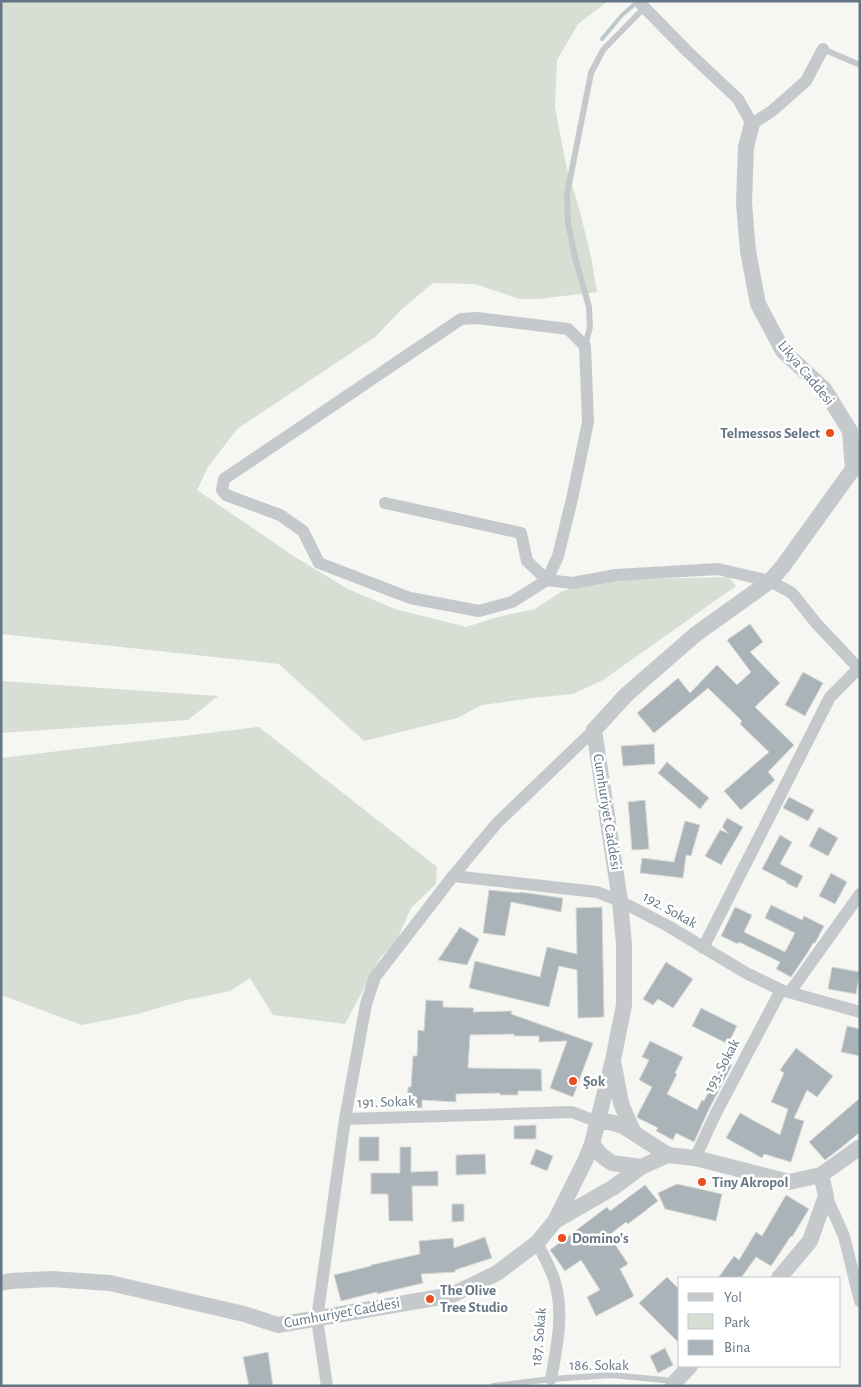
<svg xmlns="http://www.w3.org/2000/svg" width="861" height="1387" viewBox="0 0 861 1387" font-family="'Alegreya Sans',sans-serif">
	<rect width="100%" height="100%" fill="#f6f6f2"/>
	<g fill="#d7ded3">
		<polygon points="1,1 608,1 578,24 557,60 555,107 566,165 580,212 591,257 597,292 538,299 520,299 475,284 433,283 401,310 375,337 237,429 208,467 197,490 295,557 348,589 395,609 466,627 498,617 535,609 562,591 604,580 729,577 736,586 603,680 573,694 533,698 482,705 457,718 364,741 279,664 1,634"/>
		<polygon points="1,681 218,696 188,720 1,733"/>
		<polygon points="259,727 437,867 436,884 411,908 396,942 380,958 345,1024 273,1015 250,978 230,991 182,1001 138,1014 82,1025 1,995 1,758"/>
	</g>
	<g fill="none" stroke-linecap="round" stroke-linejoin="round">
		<polyline stroke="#bbc8cc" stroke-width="4" points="602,39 622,15 636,3"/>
	</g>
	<g fill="#aab3b8" stroke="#d8d8d5">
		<polygon points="750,624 763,642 750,652 780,683 755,707 794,745 768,772 775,780 741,810 724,791 769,752 740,724 742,721 708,688 654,733 637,713 678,678 690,693 717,665 737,685 751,672 727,640"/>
		<polygon points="803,672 823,683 805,716 785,705"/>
		<polygon points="654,744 655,764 623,766 621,746"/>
		<polygon points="667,762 709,798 700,809 658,773"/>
		<polygon points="789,797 814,810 808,821 783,808"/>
		<polygon points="645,800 649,849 632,850 628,802"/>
		<polygon points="727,818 743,827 721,865 705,856 720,830 728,833 722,827"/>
		<polygon points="685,821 700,825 691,856 686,855 683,878 640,873 642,858 674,862"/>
		<polygon points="819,827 838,838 828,856 809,846"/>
		<polygon points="780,835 792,842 780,864 803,876 797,888 786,883 787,882 762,869"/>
		<polygon points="831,873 847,882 835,904 819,896"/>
		<polygon points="489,890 520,893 520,892 563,898 561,912 511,902 505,936 483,933"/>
		<polygon points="771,905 802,920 804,916 824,926 815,943 813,943 808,952 791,977 776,969 780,962 739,942 738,944 721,936 735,907 752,915 744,932 785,952 795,933 765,918"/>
		<polygon points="602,907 604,1017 578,1018 577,970 559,966 549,1007 469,988 475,961 540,977 547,947 577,954 576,908"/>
		<polygon points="460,927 479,939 467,965 438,960"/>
		<polygon points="666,962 693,979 673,1008 658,999 653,1005 643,999"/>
		<polygon points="832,967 860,972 856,994 828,989"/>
		<polygon points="426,1000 443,1001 443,1007 474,1008 473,1012 512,1011 511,1014 593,1043 573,1097 550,1088 567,1041 539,1042 539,1036 514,1036 514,1034 470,1035 468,1068 541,1069 542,1091 518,1091 518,1095 500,1095 500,1093 456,1094 456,1102 422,1100 422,1108 407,1107 408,1087 411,1087 413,1056 417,1056 418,1030 424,1031"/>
		<polygon points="701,1008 737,1026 728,1044 692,1026"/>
		<polygon points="847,1026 860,1029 860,1056 841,1052"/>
		<polygon points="650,1041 683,1057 675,1073 677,1074 667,1094 697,1110 702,1100 704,1101 724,1061 732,1065 709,1109 694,1142 676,1133 673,1140 656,1131 658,1128 638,1118 637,1116 652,1087 639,1080 649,1060 642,1057"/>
		<polygon points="796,1048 833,1076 817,1097 807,1090 794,1118 804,1121 791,1162 764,1154 762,1158 726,1138 740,1113 780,1135 788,1109 771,1102 784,1073 780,1070"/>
		<polygon points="860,1098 860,1132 842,1147 825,1160 809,1142"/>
		<polygon points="536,1125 536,1139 514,1139 514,1126"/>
		<rect x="359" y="1137" width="20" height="24"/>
		<polygon points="400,1147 411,1147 411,1172 438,1171 438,1186 412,1186 413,1221 389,1221 388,1194 371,1194 371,1173 400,1173"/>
		<polygon points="536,1149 553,1156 547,1171 530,1164"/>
		<polygon points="485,1154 486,1174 456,1175 456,1155"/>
		<polygon points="677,1184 722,1194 716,1221 665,1209 658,1193"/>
		<polygon points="645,1185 658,1201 628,1224 626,1222 609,1235 628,1264 620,1269 634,1296 596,1316 587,1297 600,1290 581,1260 565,1271 550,1250 607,1207 610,1211"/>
		<polygon points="786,1195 809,1209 792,1237 791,1236 771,1266 756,1257 741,1278 718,1278 734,1256 739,1260 756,1232 762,1236"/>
		<polygon points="452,1204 464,1204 464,1221 452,1222"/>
		<polygon points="485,1237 492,1258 455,1270 455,1272 421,1274 423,1283 377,1294 377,1292 341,1301 334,1275 371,1266 371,1265 420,1254 419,1241 453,1238 454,1248"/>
		<polygon points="667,1277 680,1290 680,1344 639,1303"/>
		<polygon points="665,1348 673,1365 658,1373 650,1356"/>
		<polygon points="268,1352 273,1386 249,1386 243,1357"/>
	</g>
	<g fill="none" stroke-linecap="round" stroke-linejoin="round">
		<g stroke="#c6c9cc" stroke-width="6">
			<polyline points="823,49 860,65"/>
			<polyline points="585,346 590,327 589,307 575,257 568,223 567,194 591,73 603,50 644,8"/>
			<polyline points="493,1386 551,1379 612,1375 674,1381"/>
		</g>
		<g stroke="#c6c9cc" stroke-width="12">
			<polyline points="638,1 688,52 738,99 752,124 772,111 806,81 823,49"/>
			<polygon points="477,318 568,329 585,346 588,422 572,499 558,556 547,580 512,602 479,611 410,598 319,563 303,531 280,515 226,495 222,490 224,479 461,319"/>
			<polyline points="385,503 521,533 527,561 547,580 572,583 616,575 718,569 770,581 792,593 816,623 860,670"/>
			<polyline points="453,876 597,892 620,901 668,926 746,973 781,990 860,1012"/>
			<polyline points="703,948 830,697 858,669"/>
			<polyline points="790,992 860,894"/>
			<polyline points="345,1119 366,1004 375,977 453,876 497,823 594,730"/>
			<polyline points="695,1158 716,1113 781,990"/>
			<polyline points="826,1196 844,1236 860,1301"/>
			<path d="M537,1243C543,1255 551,1268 555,1282C564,1315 557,1346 551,1379"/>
			<polyline points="327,1386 317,1319 345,1119 572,1112 598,1122"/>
		</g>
		<g stroke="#c6c9cc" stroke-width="16">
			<polyline points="614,1066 621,1103 627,1118 634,1133"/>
			<polyline points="598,1122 610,1122 623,1126 668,1155 695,1158 789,1182 821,1175 860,1147"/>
			<polyline points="592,1144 601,1155 612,1163 641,1167"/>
			<polyline points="555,1221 614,1187 641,1167 668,1155"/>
			<polyline points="779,1278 810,1241 826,1196 821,1175"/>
			<polyline points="1,1283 11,1281 51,1279 110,1283 244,1314 278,1325 452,1295 497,1273 537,1243 555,1221 585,1161 592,1144 613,1060 624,1005 624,945 620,901 594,730 626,695 696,634 770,581 783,566 853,469 850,431 824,389 783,351 758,304 748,251 744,203 746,147 752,124"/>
			<polyline points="673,1386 675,1382 690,1366"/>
		</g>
	</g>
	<g fill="#eb4d1d" stroke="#fff" stroke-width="2">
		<circle cx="830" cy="433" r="5"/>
		<circle cx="573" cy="1081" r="5"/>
		<circle cx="702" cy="1182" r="5"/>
		<circle cx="562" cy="1238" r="5"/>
		<circle cx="430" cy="1299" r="5"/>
	</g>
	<g text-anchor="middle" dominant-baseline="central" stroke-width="5" stroke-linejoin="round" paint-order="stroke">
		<g font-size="15" fill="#647685" stroke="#fff">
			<text transform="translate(806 373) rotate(50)">Likya Caddesi</text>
			<text transform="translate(607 812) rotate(81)">Cumhuriyet Caddesi</text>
			<text transform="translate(670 910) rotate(29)">192. Sokak</text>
			<text transform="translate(722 1066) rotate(-62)">193. Sokak</text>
			<text transform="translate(386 1102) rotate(-2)">191. Sokak</text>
			<text transform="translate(342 1313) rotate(-10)">Cumhuriyet Caddesi</text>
			<text transform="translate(539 1337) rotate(-85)">187. Sokak</text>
			<text x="599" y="1365">186. Sokak</text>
		</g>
		<g font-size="15" font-weight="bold" fill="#647685" stroke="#fff" text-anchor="start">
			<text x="820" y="433" text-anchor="end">Telmessos Select</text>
			<text x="583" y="1081">Şok</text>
			<text x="712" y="1182">Tiny Akropol</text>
			<text x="572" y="1238">Domino's</text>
			<text x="440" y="1290">The Olive<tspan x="440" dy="17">Tree Studio</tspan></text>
		</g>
	</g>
	<rect width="861" height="1387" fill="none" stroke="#647685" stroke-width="5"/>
	<rect x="678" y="1277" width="162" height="90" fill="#ffffff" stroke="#c1c8ce"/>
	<rect x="688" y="1293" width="25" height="8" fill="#c6c9cc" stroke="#c1c8ce"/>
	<text x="724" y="1302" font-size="15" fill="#647685">Yol</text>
	<rect x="688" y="1314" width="25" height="15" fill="#d7ded3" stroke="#c1c8ce"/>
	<text x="724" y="1327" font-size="15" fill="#647685">Park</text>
	<rect x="688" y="1340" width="25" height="15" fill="#aab3b8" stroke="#c1c8ce"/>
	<text x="724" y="1352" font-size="15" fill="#647685">Bina</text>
</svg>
